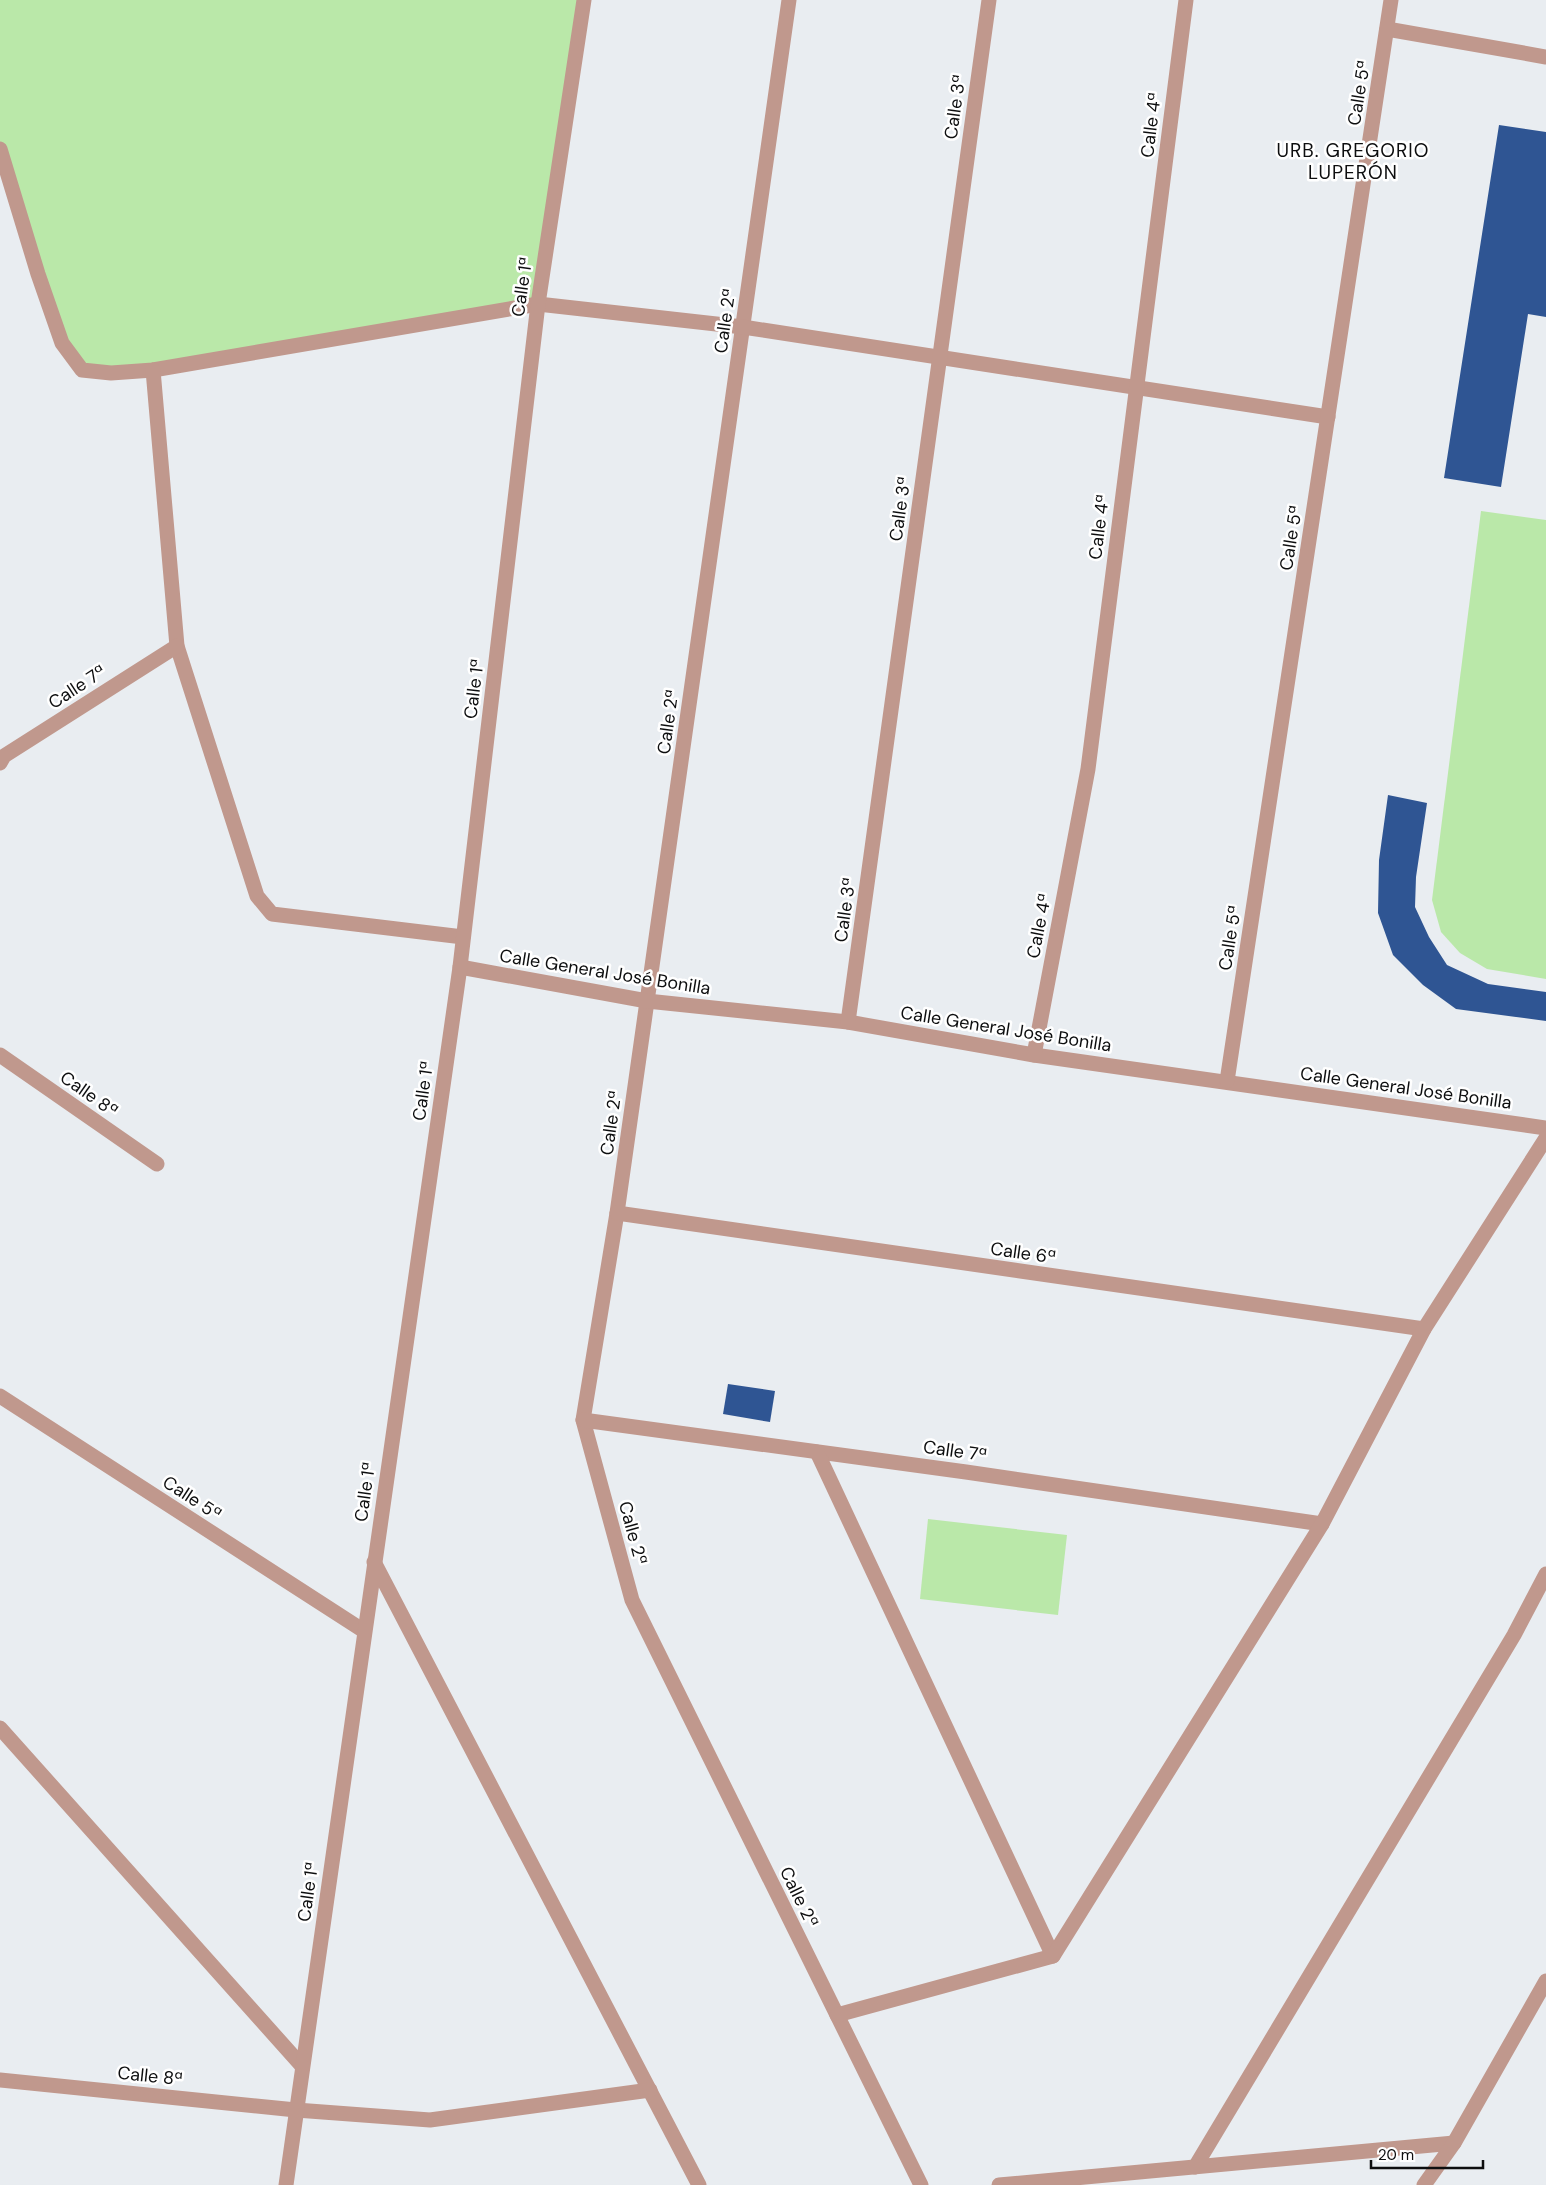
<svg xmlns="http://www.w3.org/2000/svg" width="1546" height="2185" viewBox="0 0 1546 2185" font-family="'DM Sans',sans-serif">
	<rect width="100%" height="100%" fill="#e9edf1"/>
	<g fill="#bae8a9">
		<polygon points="0,0 584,0 538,304 153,370 82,370 62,343 0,149"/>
		<polygon points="1481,511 1546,520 1546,979 1487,969 1460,953 1441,932 1432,900"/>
		<polygon points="928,1519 1067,1535 1058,1615 920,1599"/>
	</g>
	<g fill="#2f5593">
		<polygon points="1499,125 1546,132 1546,317 1528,314 1501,487 1444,478"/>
		<polygon points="1388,795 1427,803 1416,877 1415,907 1429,937 1447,965 1488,984 1546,992 1546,1021 1456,1009 1423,985 1393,955 1378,913 1379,860"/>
		<polygon points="728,1384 775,1391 770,1422 723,1414"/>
	</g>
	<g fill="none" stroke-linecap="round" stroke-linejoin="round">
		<g stroke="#c0988d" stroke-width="15">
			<polyline points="789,0 617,1213 583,1420 632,1600 921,2185"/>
			<polyline points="1387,29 1546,57"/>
			<polyline points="0,149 38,274 62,343 82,370 111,373 153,370 538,304 743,327 1328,417"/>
			<polyline points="153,370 177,646 257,896 272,914 463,937"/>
			<polyline points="0,763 4,756 177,646"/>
			<polyline points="460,967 647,1001 848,1022 1034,1055 1546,1128"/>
			<polyline points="848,1022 989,0"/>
			<polyline points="0,1055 157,1164"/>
			<polyline points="1034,1055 1088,769 1186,0"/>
			<polyline points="1227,1081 1391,0"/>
			<polyline points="617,1213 1424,1329"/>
			<polyline points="0,1396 364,1631"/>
			<polyline points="583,1420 966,1472 1322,1524"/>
			<polyline points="817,1452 1053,1956"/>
			<polyline points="374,1562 699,2185"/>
			<polyline points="0,1728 302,2066"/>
			<polyline points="837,2015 1053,1956 1322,1524 1424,1329 1546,1138"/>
			<polyline points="0,2080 296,2110 430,2120 650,2090"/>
			<polyline points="1195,2167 1514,1635 1546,1574"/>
			<polyline points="286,2185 460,967 538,304 584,0"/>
			<polyline points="999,2185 1454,2143"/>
			<polyline points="1424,2185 1454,2143 1546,1981"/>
		</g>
	</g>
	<g text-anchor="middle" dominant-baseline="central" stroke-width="5" stroke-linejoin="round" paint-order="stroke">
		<g font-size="18" fill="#0d0e0f" stroke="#fff">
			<text transform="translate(1359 93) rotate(-81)">Calle 5ª</text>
			<text transform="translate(955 107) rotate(-82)">Calle 3ª</text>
			<text transform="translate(1151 125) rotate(-83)">Calle 4ª</text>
			<text transform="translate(522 287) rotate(-82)">Calle 1ª</text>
			<text transform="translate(725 321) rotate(-82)">Calle 2ª</text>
			<text transform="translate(900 509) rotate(-82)">Calle 3ª</text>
			<text transform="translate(1099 527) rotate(-83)">Calle 4ª</text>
			<text transform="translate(1291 538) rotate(-81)">Calle 5ª</text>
			<text transform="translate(77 687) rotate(-33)">Calle 7ª</text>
			<text transform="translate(474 689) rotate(-83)">Calle 1ª</text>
			<text transform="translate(668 722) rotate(-82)">Calle 2ª</text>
			<text transform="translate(845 910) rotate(-82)">Calle 3ª</text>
			<text transform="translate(1039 926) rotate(-79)">Calle 4ª</text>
			<text transform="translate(1230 938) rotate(-81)">Calle 5ª</text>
			<text transform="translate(605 972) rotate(9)">Calle General José Bonilla</text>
			<text transform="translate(1006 1029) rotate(9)">Calle General José Bonilla</text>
			<text transform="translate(1406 1088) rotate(8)">Calle General José Bonilla</text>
			<text transform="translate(423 1091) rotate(-82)">Calle 1ª</text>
			<text transform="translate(89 1094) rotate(35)">Calle 8ª</text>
			<text transform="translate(611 1123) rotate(-82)">Calle 2ª</text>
			<text transform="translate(1023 1253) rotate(8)">Calle 6ª</text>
			<text transform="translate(955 1451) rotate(8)">Calle 7ª</text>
			<text transform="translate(365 1492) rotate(-82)">Calle 1ª</text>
			<text transform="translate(192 1498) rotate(33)">Calle 5ª</text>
			<text transform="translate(633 1533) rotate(75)">Calle 2ª</text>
			<text transform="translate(308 1892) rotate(-82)">Calle 1ª</text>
			<text transform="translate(799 1897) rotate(64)">Calle 2ª</text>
			<text transform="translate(150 2076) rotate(6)">Calle 8ª</text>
		</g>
		<g font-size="19" letter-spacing="1" fill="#0d0e0f" stroke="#fff">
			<text x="1353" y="150">URB. GREGORIO<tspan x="1353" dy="22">LUPERÓN</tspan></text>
		</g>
	</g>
	<path d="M1371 2160v8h112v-8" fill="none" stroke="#0d0e0f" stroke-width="2.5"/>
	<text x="1378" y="2160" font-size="15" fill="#0d0e0f" stroke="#ffffff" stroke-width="4" paint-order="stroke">20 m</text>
</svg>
